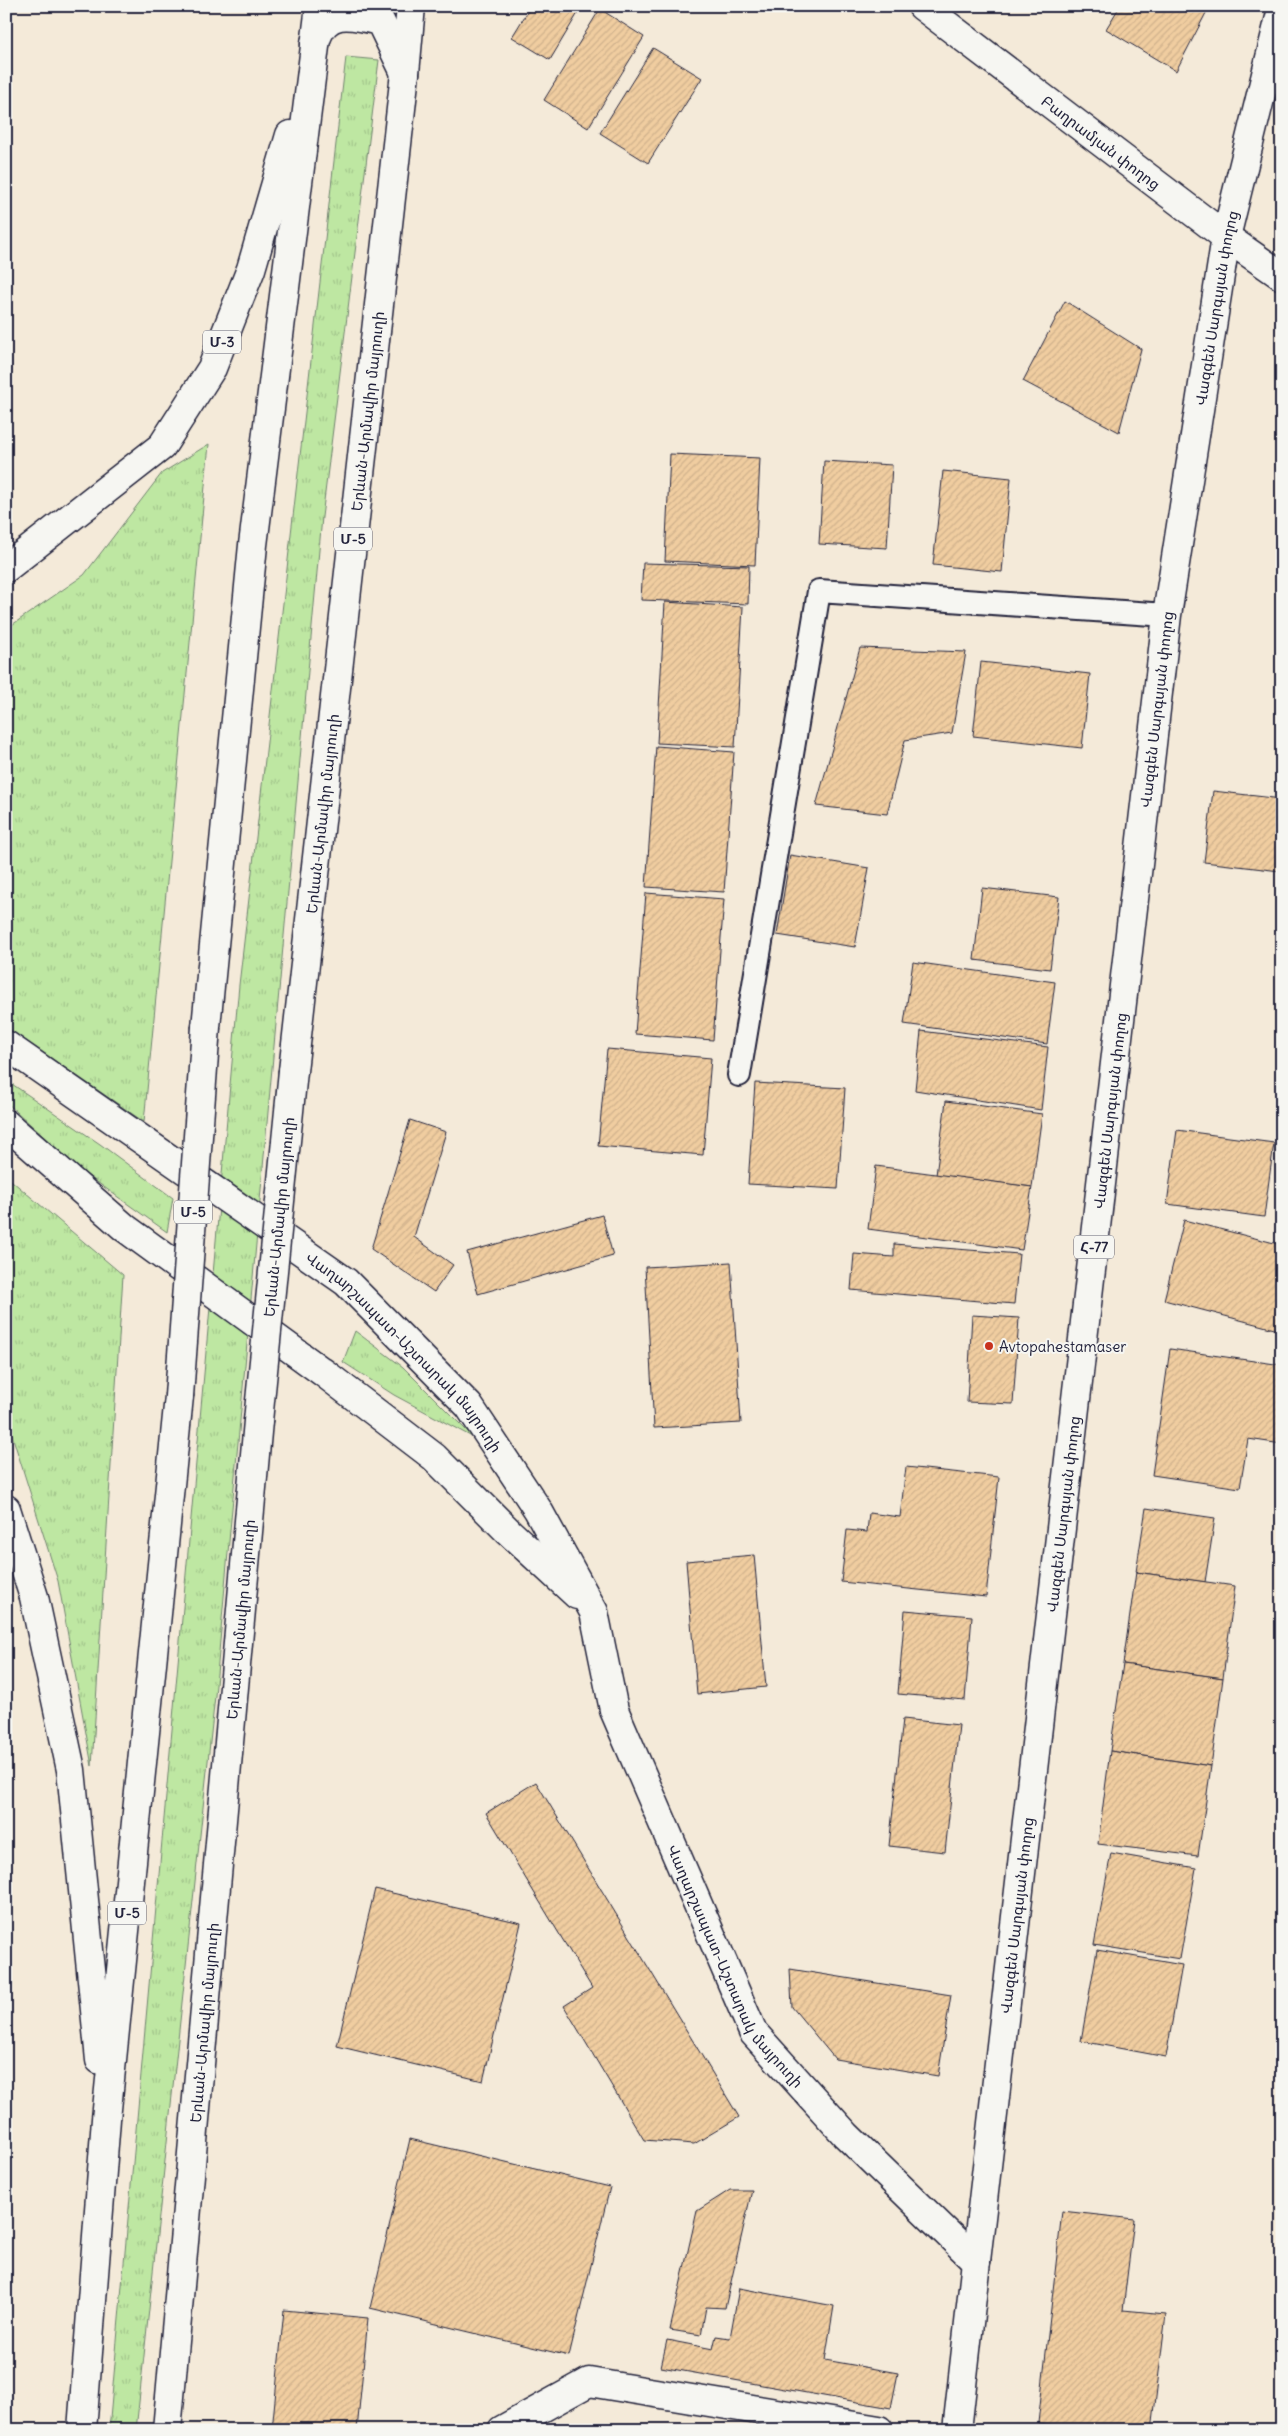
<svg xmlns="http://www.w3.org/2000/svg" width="1288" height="2436" viewBox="0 0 1288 2436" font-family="Delius,'Noto Sans Armenian',sans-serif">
	<defs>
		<pattern id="grass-tufts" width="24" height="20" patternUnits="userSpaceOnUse" patternTransform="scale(1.25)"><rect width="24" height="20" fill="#bee7a2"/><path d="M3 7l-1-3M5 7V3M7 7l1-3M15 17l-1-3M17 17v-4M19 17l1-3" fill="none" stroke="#a3c68c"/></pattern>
		<pattern id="building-hatch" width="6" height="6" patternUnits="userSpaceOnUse" patternTransform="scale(1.25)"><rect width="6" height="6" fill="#f0cda0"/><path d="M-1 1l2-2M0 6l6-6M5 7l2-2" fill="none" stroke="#ceb08b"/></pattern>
	</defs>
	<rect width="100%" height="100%" fill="#f4ead9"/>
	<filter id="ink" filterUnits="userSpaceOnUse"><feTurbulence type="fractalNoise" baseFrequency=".02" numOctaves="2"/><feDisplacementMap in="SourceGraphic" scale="10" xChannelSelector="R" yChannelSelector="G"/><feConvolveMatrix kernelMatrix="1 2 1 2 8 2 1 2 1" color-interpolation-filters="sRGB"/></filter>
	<g filter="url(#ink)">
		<g fill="url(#grass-tufts)" stroke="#70846e">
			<polygon points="346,57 379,60 322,517 215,1696 136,2430 109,2430 239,985"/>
			<polygon points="209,444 144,1122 6,1027 6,629 84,575 162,473"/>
			<polygon points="6,1080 100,1144 173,1198 167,1232 80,1170 6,1102"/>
			<polygon points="6,1176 123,1275 92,1766 58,1581 6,1416"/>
			<polygon points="355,1331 403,1367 474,1438 394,1395 343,1362"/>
		</g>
		<g fill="url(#building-hatch)" stroke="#22223b">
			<polygon points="531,6 577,6 581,8 550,60 512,37"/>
			<polygon points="1120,6 1206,6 1207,11 1176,71 1106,29"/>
			<polygon points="600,9 644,37 588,128 544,100"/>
			<polygon points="653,48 702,78 648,163 600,133"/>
			<polygon points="1065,301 1141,349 1119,432 1023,381"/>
			<polygon points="670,454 760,458 755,565 665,561"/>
			<polygon points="824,461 892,465 887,548 819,544"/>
			<polygon points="943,471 1011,478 1002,572 933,565"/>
			<polygon points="643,563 749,566 748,604 641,600"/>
			<polygon points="665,602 743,607 735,747 657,743"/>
			<polygon points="860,648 966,652 952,733 905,740 887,814 816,806"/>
			<polygon points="981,662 1090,674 1082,748 973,736"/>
			<polygon points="656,746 734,752 724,892 646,887"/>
			<polygon points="1213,791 1282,799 1280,871 1204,862"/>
			<polygon points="790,855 869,868 855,947 777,935"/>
			<polygon points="982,888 1059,897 1050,969 974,960"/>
			<polygon points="646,893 724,899 713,1040 635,1034"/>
			<polygon points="913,962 1055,982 1047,1044 904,1024"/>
			<polygon points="921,1031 1048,1047 1041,1110 915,1090"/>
			<polygon points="607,1049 711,1058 703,1155 598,1146"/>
			<polygon points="755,1083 845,1088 838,1189 748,1184"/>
			<polygon points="946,1101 1042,1114 1032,1187 936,1175"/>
			<polygon points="410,1120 446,1132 414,1237 453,1265 434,1292 371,1249"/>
			<polygon points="1177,1130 1274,1143 1264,1217 1167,1204"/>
			<polygon points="876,1166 1032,1187 1022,1250 868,1229"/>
			<polygon points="602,1215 613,1256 478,1294 467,1252"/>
			<polygon points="1184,1220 1282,1245 1282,1331 1164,1300"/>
			<polygon points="894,1244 1019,1254 1014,1304 851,1290 854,1254 894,1257"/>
			<polygon points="731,1262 741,1423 654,1428 645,1267"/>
			<polygon points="972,1315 1019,1318 1013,1404 967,1402"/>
			<polygon points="1170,1349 1282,1365 1282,1444 1248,1439 1240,1488 1152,1475"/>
			<polygon points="906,1467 999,1477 986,1597 841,1582 847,1530 867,1532 869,1513 900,1517"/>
			<polygon points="1146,1508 1215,1518 1205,1582 1136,1572"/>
			<polygon points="754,1555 766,1687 697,1694 686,1561"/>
			<polygon points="1136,1572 1235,1586 1223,1678 1123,1664"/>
			<polygon points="905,1610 972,1616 965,1700 898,1694"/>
			<polygon points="1123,1664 1223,1678 1211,1766 1110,1751"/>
			<polygon points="903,1719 959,1725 945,1852 889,1846"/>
			<polygon points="1110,1751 1211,1766 1198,1856 1098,1844"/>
			<polygon points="536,1782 739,2117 694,2144 644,2140 564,2006 592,1988 486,1813"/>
			<polygon points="1111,1853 1196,1868 1180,1959 1094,1945"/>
			<polygon points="375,1889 521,1923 483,2081 337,2046"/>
			<polygon points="1097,1950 1182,1965 1166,2057 1081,2041"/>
			<polygon points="790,1969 951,1995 938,2076 835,2059 792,2007"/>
			<polygon points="410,2139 610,2187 569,2356 370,2308"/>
			<polygon points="730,2190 752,2190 725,2308 706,2307 701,2335 670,2330 697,2211"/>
			<polygon points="1062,2211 1134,2219 1123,2310 1166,2314 1152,2430 1096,2430 1038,2423"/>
			<polygon points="739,2288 834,2306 825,2360 898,2373 891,2408 661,2367 667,2340 713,2349 716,2336 730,2338"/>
			<polygon points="284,2310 368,2318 357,2430 272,2430"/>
		</g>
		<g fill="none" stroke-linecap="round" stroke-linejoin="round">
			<defs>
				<polyline id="lane" points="739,1075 819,591 1167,615"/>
				<g id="street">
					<path id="s1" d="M922,6L1226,237"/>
					<polyline points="502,2430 589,2382 879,2430"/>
				</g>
				<g id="secondary">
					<polyline points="1226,237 1282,276"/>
					<polyline points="957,2430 976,2261"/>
				</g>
				<g id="primary">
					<path id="s2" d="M6,1045L346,1282L469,1406L538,1510L594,1612L614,1710L753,2032L846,2135L976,2261"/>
					<polyline points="6,1124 125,1228 324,1373 434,1457 509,1532 577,1595"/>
					<path id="s3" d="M976,2261L1167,615L1226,237L1282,9"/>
				</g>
				<g id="highway">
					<path d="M315,43C325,7 351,14 380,21L405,73"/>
					<polyline points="6,568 162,446 212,368 251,269 290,135"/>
					<polyline points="206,1027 253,545 320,6"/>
					<path id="s4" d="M293,1071L405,73L411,6"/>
					<polyline points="6,1509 34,1597 71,1770 100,2060"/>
					<polyline points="82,2430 106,2119 179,1396"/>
					<path id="s5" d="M167,2430L258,1421"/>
				</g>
			</defs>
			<use href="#lane" stroke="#22223b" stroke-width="26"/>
			<use href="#street" stroke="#22223b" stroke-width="31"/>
			<use href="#secondary" stroke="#22223b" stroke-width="31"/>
			<use href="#primary" stroke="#22223b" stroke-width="31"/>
			<use href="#highway" stroke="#22223b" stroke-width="31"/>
			<use href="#lane" stroke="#f6f6f2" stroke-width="22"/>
			<use href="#street" stroke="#f6f6f2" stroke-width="28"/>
			<use href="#secondary" stroke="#f6f6f2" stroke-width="28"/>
			<use href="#primary" stroke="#f6f6f2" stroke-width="28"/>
			<use href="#highway" stroke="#f6f6f2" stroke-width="28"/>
			<defs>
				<g id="highway-bridge">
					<polyline points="179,1396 206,1027"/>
					<path id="s6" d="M258,1421L293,1071"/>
				</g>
			</defs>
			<use href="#highway-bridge" stroke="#22223b" stroke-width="31" stroke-linecap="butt"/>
			<use href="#highway-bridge" stroke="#f6f6f2" stroke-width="28"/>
		</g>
	</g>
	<circle fill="#c8321e" stroke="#f6f6f2" stroke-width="2" cx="989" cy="1346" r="5"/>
	<g text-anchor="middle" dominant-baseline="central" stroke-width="4" stroke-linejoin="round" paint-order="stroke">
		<g fill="#f6f6f2" stroke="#626272" stroke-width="1">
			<rect x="203" y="330.5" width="38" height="23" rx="4"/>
			<rect x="334" y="527.5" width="38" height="23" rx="4"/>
			<rect x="174" y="1200.5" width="38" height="23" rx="4"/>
			<rect x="1074" y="1235.5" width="40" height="23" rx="4"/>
			<rect x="108" y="1901.5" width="38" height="23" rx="4"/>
		</g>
		<g font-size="14" font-weight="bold" fill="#22223b">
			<text x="222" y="342">Մ-3</text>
			<text x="353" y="539">Մ-5</text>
			<text x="193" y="1212">Մ-5</text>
			<text x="1094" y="1247">Հ-77</text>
			<text x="127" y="1913">Մ-5</text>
		</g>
		<g font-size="15" fill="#22223b" stroke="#f6f6f2">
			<text stroke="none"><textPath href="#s1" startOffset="225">Բաղրամյան փողոց</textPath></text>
			<text stroke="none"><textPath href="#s3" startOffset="1968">Վազգեն Սարգսյան փողոց</textPath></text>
			<text stroke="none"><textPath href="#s4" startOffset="664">Երևան-Արմավիր մայրուղի</textPath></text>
			<text stroke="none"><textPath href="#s3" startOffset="1562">Վազգեն Սարգսյան փողոց</textPath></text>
			<text stroke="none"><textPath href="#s4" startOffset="259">Երևան-Արմավիր մայրուղի</textPath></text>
			<text stroke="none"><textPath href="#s3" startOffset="1158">Վազգեն Սարգսյան փողոց</textPath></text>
			<text stroke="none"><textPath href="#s6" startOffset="205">Երևան-Արմավիր մայրուղի</textPath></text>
			<text stroke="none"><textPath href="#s2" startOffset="505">Վաղարշապատ-Աշտարակ մայրուղի</textPath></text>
			<text stroke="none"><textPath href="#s3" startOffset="752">Վազգեն Սարգսյան փողոց</textPath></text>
			<text stroke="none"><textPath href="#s5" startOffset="814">Երևան-Արմավիր մայրուղի</textPath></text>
			<text stroke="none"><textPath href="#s3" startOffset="348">Վազգեն Սարգսյան փողոց</textPath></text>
			<text stroke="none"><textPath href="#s2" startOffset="1215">Վաղարշապատ-Աշտարակ մայրուղի</textPath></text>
			<text stroke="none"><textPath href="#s5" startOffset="409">Երևան-Արմավիր մայրուղի</textPath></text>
		</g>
		<g font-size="15" fill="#22223b" stroke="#f6f6f2" text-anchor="start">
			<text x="999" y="1346">Avtopahestamaser</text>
		</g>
	</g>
	<rect width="1288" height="2436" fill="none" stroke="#f6f6f2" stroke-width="25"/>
	<rect x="12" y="12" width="1263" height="2411" fill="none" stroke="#22223b" stroke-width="2" filter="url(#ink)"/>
</svg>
